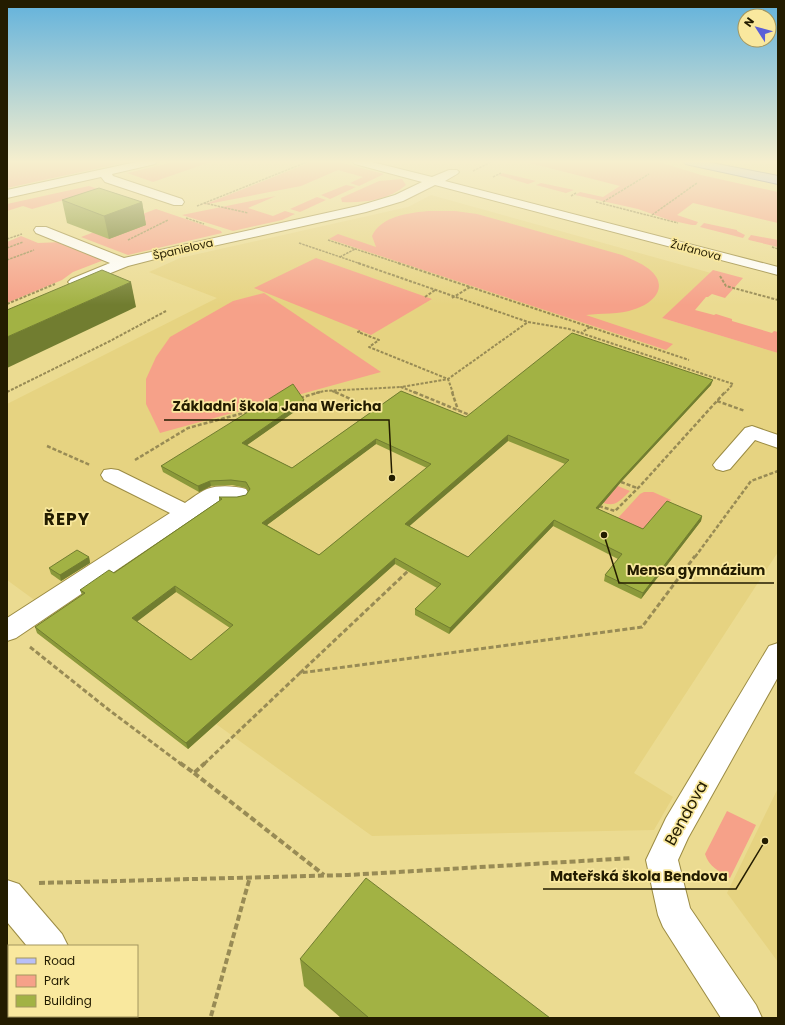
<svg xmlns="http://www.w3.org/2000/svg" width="785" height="1025" viewBox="0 0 785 1025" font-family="Poppins,sans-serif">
	<rect width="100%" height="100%" fill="#ebdb91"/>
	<g fill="#e6d381">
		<polygon points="431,195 711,273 662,318 778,353 778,552 634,773 673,797 654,830 372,836 216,724 188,749 37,633 59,618 7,580 7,404 217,298 149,272 180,258 408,207"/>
		<polygon points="778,788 778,962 727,893"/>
	</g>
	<g fill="#f6a189">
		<polygon points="7,162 127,162 7,188"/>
		<polygon points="175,162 210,162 153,182 127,173"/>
		<polygon points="311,162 338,162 384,174 359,186 350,183 363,177 338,170 301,186 203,205"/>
		<polygon points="526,162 659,162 701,175 778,192 778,223 693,203 677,215 698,222 696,225 692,225 669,220 638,209 575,195 580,192 603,197 620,186"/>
		<polygon points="503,173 536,181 528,184 498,175"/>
		<path d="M402,179L406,185C389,200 364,203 342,202L341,198L379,181Z"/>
		<polygon points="541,183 574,190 566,193 536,185"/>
		<polygon points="346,185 356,187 330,199 321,195"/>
		<polygon points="89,186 115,195 64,200 32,209 23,206 7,211 7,204"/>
		<polygon points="276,196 248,208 273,216 285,211 295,214 282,220 233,231 182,215"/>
		<polygon points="317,197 326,200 300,212 290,209"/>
		<polygon points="156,209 221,231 222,233 128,255 81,237"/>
		<path d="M428,211H455L477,214L622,255C631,259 641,263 649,269C670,286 654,303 635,309C619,315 601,313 586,315L673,344L666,350L329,239L338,234L376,247L372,236C381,216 409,213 428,211Z"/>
		<polygon points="704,223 737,230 737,231 745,235 743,238 739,237 700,227"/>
		<polygon points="751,235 778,240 778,247 749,240 748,239"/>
		<polygon points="21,236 38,243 62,242 104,260 73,272 62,280 7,303 7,242"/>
		<polygon points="316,258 432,299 371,335 254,288"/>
		<polygon points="713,270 743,278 725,298 712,294 708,297 706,297 695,310 714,315 716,314 732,319 732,321 772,333 774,331 778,332 778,353 662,318"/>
		<polygon points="264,293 381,372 160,433 146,404 146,379 156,357 170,337 233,301"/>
		<path d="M598,478L630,491C615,506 614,507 594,500Z"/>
		<polygon points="644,492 653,492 671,500 641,535 599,510 618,518 640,494"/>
		<path d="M727,811L756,825L730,878C719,871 709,867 705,854Z"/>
	</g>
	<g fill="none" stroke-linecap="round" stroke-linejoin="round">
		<defs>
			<g id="minor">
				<polygon points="136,162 157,162 155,164 112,174 113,176 182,199 184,202 182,205 174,205 105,182 101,177 7,198 7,190"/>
				<polygon points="353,162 372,162 432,177 449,170 457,170 459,172 457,174 445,181 778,267 778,275 435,185 403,201 366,212 159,258 128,266 76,287 71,285 68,282 71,279 110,263 36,233 34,230 36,227 46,227 124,258 358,206 395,195 422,182 355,164"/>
				<polygon points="752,426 778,435 778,448 755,440 730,469 723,471 716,469 713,465 716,461 745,428"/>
				<path d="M111,469L118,470L185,503C192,498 200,492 207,489C218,485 235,486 246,489L249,494L246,499L238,501H219L16,638L7,641V618L170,513L104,480L101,475L104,470Z"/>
				<polygon points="778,643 778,677 688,838 678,860 690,908 756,1005 762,1018 721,1018 663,927 658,915 646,860 666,818 769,646"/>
				<polygon points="7,880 19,884 62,934 68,946 27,946 7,922"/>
				<polygon points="90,1016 129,1016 130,1018 91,1018"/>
			</g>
			<polygon id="major" points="684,162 707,162 778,176 778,184 690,165 686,164"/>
		</defs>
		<use href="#minor" stroke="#9b8b43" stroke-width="2"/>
		<use href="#major" stroke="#656b9d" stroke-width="2"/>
		<g stroke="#988b55" stroke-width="1.5" stroke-dasharray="2.5 1" stroke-linecap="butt">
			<polyline points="473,171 491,162"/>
			<polyline points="493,177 501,173"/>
			<polyline points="571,196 576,193"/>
			<polyline points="596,202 678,223"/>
			<polyline points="603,202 649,174"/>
			<polyline points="204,203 248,213"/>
			<polyline points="197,206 307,162"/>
			<polyline points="652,215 697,183"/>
			<polyline points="186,218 204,224"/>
			<polyline points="7,239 22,234"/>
			<polyline points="128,240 168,220"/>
			<polyline points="328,240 401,264"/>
			<polyline points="299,243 361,264"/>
			<polyline points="772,247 778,249"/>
			<polyline points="7,248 23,242"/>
			<polyline points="340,257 355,249"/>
			<polyline points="7,260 34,250"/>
		</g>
		<g stroke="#988b55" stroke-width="2" stroke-dasharray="3 1.5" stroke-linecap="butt">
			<polyline points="358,263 528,322 569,329 733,384 725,393"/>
			<polyline points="398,263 590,327 581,333"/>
			<polyline points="720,276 726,286 778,300"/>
			<polyline points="425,297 435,290"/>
			<polyline points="452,298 470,287"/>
			<polyline points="7,304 55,284"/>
			<polyline points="590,327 689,360"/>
			<polyline points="360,331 358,332 379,340 369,347 448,379 453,393"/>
			<polyline points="332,391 337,393"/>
			<polyline points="7,392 110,341 166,311"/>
			<polyline points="316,393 324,391 401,387"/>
			<polyline points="416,393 401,387 448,379 528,322"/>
		</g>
		<g stroke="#988b55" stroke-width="2.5" stroke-dasharray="4 2" stroke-linecap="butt">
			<polyline points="335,392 368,407"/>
			<polyline points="414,392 472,416"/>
			<polyline points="452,392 458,410"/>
			<polyline points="300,398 320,392"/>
			<polyline points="717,401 745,411"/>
			<polyline points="47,446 90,465"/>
			<polyline points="135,460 188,428 251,411"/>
			<polyline points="621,482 637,488"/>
			<polyline points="599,506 615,511 641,485 725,392"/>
			<polyline points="695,557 751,481 778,471"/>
		</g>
		<g stroke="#988b55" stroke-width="3" stroke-dasharray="5 2.5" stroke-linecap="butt">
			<polyline points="30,647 109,710 181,764"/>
			<polyline points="300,673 408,571"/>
			<polyline points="204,764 300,673 642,627 695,556"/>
		</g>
		<g stroke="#988b55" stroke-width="4" stroke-dasharray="6 3" stroke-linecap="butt">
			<polyline points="180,763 194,773 205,763"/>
			<polyline points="194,773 324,875"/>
			<polyline points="39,883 348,875 632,858"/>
			<polyline points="7,967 9,970"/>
			<polyline points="43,1016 45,1018"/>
			<polyline points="211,1016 250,877"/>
		</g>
		<use href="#minor" fill="#fff" fill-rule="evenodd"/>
		<use href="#major" fill="#b8bff7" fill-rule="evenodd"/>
	</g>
	<g fill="#8b993a" fill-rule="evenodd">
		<polygon points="62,200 142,202 146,225 109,239 67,223"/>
		<path d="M711,385L621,482L598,509L643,529L702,516L701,521L641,599L604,581L605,575L618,559L553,526L449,634L415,615V609L437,588L395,564L188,749L37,633L35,627L82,595L80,590L114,573L219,501V497H237L246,495L248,491L246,488L232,485L211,486L199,492L163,472L161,466L304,400V405L247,445L292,468L401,391L466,417ZM508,441L565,464L468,557L409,526ZM376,444L427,468L319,555L267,525ZM176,592L230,628L191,660L137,621Z"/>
		<polygon points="89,557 90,563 61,581 51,574 49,568"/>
		<polygon points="300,959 550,1018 341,1018 304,986"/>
	</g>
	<g fill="#717d30">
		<polygon points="142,202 146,225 109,239 104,216"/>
		<polygon points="131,282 136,307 7,368 7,337"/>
		<polygon points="713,380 711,385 621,482 595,513 596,508 623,477"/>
		<polygon points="304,400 304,405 243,448 242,443"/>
		<polygon points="508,435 508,441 405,530 405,524"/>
		<polygon points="376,439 376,444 263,528 262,523"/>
		<polygon points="210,481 211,486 199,492 198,486"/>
		<polygon points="702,516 701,521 641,599 643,593"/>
		<polygon points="554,520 553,526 449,634 450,628"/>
		<polygon points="89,557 90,563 61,581 60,575"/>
		<polygon points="395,558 395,564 188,749 186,743"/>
		<polygon points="175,586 176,592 134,624 132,618"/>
	</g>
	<g fill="#a2b244" stroke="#717d30" fill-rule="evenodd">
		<polygon points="99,188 142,202 104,216 62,200"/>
		<polygon points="102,270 131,282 7,337 7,310"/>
		<path d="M572,333L713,380L623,477L596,508L643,529L667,501L702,516L643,593L605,575L622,554L554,520L450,628L415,609L441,584L395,558L186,743L35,627L85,593L80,590L109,570L114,573L222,499L219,497H237L246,495L250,489L246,482L231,480L210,481L198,486L161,466L293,384L304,400L242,443L292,468L401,391L466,417ZM508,435L569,460L468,557L405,524ZM376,439L431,464L319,555L262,523ZM175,586L233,625L191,660L132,618Z"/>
		<polygon points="77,550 89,557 60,575 49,568"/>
		<polygon points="366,878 550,1018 369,1018 300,959"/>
		<polygon points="7,1005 9,1008 9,1016 15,1016 16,1018 7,1018"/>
	</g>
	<linearGradient id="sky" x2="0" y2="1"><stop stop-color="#62b2dc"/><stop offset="0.53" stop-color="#f6efce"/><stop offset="1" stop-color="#f6efce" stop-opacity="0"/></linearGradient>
	<rect width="785" height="305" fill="url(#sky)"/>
	<g text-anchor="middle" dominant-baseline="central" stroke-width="3.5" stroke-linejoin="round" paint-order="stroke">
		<g font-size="11" fill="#231c00" stroke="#f9e89e">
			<text transform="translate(183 249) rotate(-13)">Španielova</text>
			<text transform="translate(696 250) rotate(15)">Žufanova</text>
		</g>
		<g font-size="16" fill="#231c00" stroke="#f9e89e">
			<text transform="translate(686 813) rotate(-61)">Bendova</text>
		</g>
		<g font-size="17" font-weight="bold" letter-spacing="1" fill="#231c00" stroke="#f9e89e">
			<text x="67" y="519">ŘEPY</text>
		</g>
	</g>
	<path fill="none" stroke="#231c00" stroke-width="1.5" d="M392 478L389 420H164M604 535L619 583H774M765 841L736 889H543"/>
	<g fill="#231c00" stroke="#f9e89e" stroke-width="1.5">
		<circle cx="392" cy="478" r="4"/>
		<circle cx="604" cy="535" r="4"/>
		<circle cx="765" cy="841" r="4"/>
	</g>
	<g font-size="14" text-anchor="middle" font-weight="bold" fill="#231c00" stroke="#f9e89e" stroke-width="3.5" stroke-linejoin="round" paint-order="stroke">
		<text x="277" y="411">Základní škola Jana Wericha</text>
		<text x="696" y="575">Mensa gymnázium</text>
		<text x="639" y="881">Mateřská škola Bendova</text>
	</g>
	<rect width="785" height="1025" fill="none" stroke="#231c00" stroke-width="16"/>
	<rect x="8" y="945" width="130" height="72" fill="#f9e89e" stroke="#a3965f"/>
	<rect x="16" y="958" width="20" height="6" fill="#b8bff7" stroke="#a3965f"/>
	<text x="44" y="965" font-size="12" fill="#231c00">Road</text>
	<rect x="16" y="975" width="20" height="12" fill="#f6a189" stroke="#a3965f"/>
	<text x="44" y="985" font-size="12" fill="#231c00">Park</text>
	<rect x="16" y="995" width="20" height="12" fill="#a2b244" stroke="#a3965f"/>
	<text x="44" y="1005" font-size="12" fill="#231c00">Building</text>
	<g transform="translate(757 28) rotate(306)"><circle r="19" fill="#f9e89e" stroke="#a3965f"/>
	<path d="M0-3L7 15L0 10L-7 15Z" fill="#5a5fd7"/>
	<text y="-6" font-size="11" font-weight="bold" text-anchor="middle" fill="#231c00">N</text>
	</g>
</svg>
